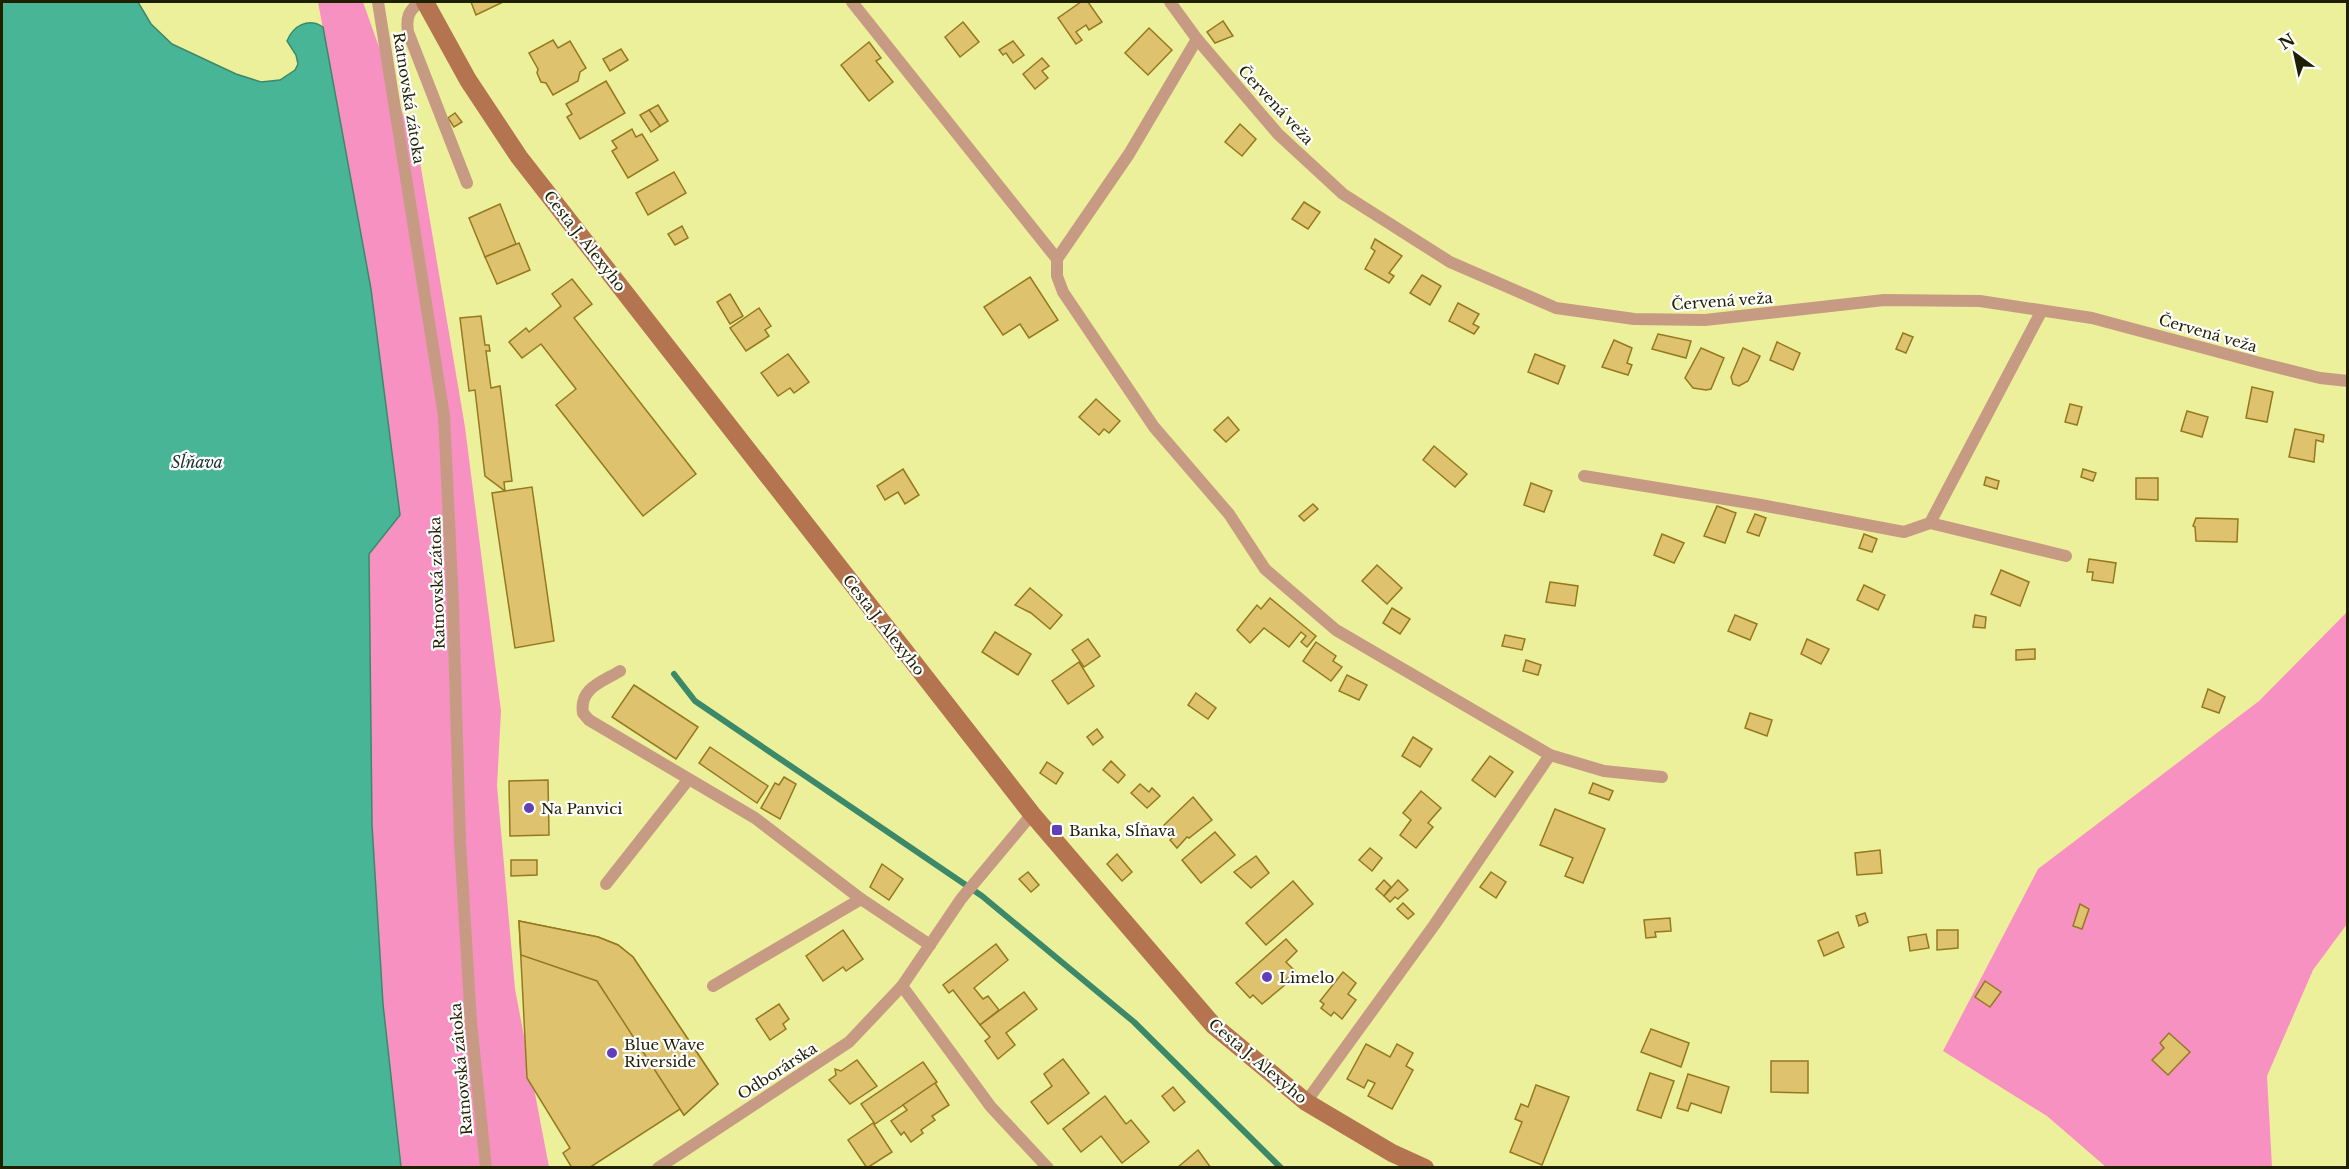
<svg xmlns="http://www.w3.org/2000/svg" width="2349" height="1169" viewBox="0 0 2349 1169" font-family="'Libre Baskerville',serif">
	<rect width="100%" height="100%" fill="#ecf09a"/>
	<g fill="#f791c2">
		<polygon points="318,2 363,2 420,162 465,427 501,711 497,786 515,989 549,1167 401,1167 383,1004 372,825 369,554 400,515 371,289"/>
		<polygon points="2347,612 2347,924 2313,970 2267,1076 2272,1167 2106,1167 2047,1116 1943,1051 2038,869 2259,701"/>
	</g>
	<path fill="#48b696" stroke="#3c8969" stroke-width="1.5" d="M2,2H138L151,24L172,44L236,74L261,82L280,80L295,70L298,64L296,55L287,41C293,26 308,17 323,27L371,289L400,515L369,554L372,825L383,1004L401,1167H2Z"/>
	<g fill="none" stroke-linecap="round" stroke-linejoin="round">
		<polyline stroke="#3c8969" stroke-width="6" points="674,674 695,701 982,896 1134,1022 1281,1168"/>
	</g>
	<g fill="#dfc26e" stroke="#94791f" stroke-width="1.5">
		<polygon points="471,2 503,2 476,15"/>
		<polygon points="1081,2 1088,2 1102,22 1089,30 1086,25 1076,32 1082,40 1076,44 1058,18"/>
		<polygon points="1223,21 1233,36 1215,43 1207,32"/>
		<polygon points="963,22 979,42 960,57 945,37"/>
		<polygon points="1149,28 1172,50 1148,75 1125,53"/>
		<polygon points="553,40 558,48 570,41 586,68 580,72 578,81 553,95 546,83 541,82 537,73 538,69 529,53"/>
		<polygon points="1013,41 1024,55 1013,63 1006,53 1003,55 999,50"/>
		<polygon points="869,42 881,58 876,61 893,82 869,101 841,65"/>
		<polygon points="621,49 628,60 610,71 603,59"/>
		<polygon points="1042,58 1049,66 1042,71 1048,78 1035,89 1023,74"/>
		<polygon points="606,81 625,113 580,139 567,117 572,114 566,104"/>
		<polygon points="658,105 668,121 660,126 649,110"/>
		<polygon points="649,110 660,126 651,132 640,115"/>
		<polygon points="455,113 462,122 454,127 448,118"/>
		<polygon points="1240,124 1256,139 1242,156 1225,142"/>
		<polygon points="632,129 636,137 642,134 658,160 628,178 612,151 617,148 612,141"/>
		<polygon points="674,172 686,193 648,215 636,193"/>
		<polygon points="1304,202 1320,212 1308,229 1292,219"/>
		<polygon points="500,204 516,244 485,257 469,218"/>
		<polygon points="682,226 688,238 675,245 668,234"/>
		<polygon points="1375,239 1402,256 1389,273 1394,276 1389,283 1365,269 1375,251 1371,248"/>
		<polygon points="519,243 530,270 497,284 485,257"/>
		<polygon points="1422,275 1441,286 1430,305 1410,293"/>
		<polygon points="1030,277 1058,320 1029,338 1020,324 1003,335 984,307"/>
		<polygon points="572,279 592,304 574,318 696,474 643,516 556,405 576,389 541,344 522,358 509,342 526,328 529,332 561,306 552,294"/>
		<polygon points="730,294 743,316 730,324 717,302"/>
		<polygon points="1458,303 1479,314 1473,324 1479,327 1474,334 1449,321"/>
		<polygon points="759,308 771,326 765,330 769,336 746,351 730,328"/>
		<polygon points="481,316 485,345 489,345 490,351 486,351 491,388 500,386 512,481 504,482 505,491 485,476 475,390 469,391 460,318"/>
		<polygon points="1903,333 1913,337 1906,353 1896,349"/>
		<polygon points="1658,334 1691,341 1686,358 1652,349"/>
		<polygon points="1614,340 1632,348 1627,363 1632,365 1628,375 1602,367"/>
		<polygon points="1777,342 1800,353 1793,370 1770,360"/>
		<polygon points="1701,348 1724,358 1711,389 1706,390 1693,388 1685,378"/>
		<polygon points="1743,348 1760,356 1748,381 1739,386 1733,384 1731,377"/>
		<polygon points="788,354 809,382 794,393 790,388 778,396 761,373"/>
		<polygon points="1535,354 1565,366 1558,384 1528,372"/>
		<polygon points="2252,387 2273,392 2267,422 2246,418"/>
		<polygon points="1096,399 1120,421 1109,433 1104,429 1099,435 1079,417"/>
		<polygon points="2070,404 2082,407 2077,425 2065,422"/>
		<polygon points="2187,411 2208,417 2202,437 2181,431"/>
		<polygon points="1228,417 1239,430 1226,442 1214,430"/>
		<polygon points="2295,429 2324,435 2323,442 2316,440 2314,462 2289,457"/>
		<polygon points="1434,446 1467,474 1455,487 1423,460"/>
		<polygon points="903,469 919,495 905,504 898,492 885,500 877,486"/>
		<polygon points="2083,469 2096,473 2093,481 2081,477"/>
		<polygon points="1986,477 1999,481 1997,489 1984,485"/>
		<polygon points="2136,478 2158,478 2158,500 2136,499"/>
		<polygon points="1531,483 1552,491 1544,512 1524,505"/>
		<polygon points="532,487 554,641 515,648 492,493"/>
		<polygon points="1313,504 1318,509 1304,521 1299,516"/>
		<polygon points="1717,506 1736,513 1725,543 1704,536"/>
		<polygon points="1755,514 1766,518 1759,536 1747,532"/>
		<polygon points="2196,518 2238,519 2237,542 2196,541 2195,527 2193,526"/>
		<polygon points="1662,534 1684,543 1674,563 1654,555"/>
		<polygon points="1864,534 1877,539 1872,552 1859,548"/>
		<polygon points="2089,559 2116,563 2113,583 2092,580 2093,572 2087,572"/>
		<polygon points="1377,565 1402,588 1387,604 1362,581"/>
		<polygon points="2001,570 2029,582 2020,606 1991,594"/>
		<polygon points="1550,582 1578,586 1575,606 1546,602"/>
		<polygon points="1864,585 1885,595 1878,610 1857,600"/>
		<polygon points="1030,588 1062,615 1050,629 1031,613 1015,605"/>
		<polygon points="1270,598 1316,636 1307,647 1301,642 1306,636 1301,632 1289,647 1264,628 1250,643 1237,630 1257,605 1261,609"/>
		<polygon points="1392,608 1410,619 1400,634 1383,623"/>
		<polygon points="1735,615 1757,624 1750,640 1728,631"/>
		<polygon points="1975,615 1986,617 1985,628 1973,627"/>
		<polygon points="995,632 1031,654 1018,675 982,652"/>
		<polygon points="1505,635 1525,639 1522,650 1502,646"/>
		<polygon points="1088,639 1100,656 1084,667 1072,650"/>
		<polygon points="1807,639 1829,649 1821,664 1801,654"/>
		<polygon points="1316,642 1336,656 1333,661 1342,667 1331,681 1303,661"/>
		<polygon points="2035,649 2035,659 2016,660 2016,650"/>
		<polygon points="1526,660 1541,665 1538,675 1523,671"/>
		<polygon points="1079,662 1094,686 1068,704 1052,681"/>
		<polygon points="1347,675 1367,685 1359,700 1339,691"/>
		<polygon points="634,685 698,727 676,759 612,717"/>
		<polygon points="2208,689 2225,697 2219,713 2202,707"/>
		<polygon points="1196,693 1216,708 1208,719 1188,705"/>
		<polygon points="1750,713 1772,720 1767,736 1745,728"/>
		<polygon points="1097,729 1103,737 1093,745 1087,737"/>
		<polygon points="1413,737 1432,749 1420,767 1402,756"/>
		<polygon points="710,747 768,786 757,803 699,763"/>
		<polygon points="1490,756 1513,772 1495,797 1472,780"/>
		<polygon points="1111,761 1125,775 1118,783 1103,770"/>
		<polygon points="1047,762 1063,773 1056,784 1040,773"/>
		<polygon points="784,777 796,784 780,819 761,808 775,783 779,785"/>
		<polygon points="548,780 549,835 510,836 509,781"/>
		<polygon points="1593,783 1613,791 1609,800 1589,793"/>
		<polygon points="1140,784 1149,792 1152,788 1160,796 1147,808 1131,793"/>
		<polygon points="1421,791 1441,808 1428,823 1433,827 1416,848 1400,835 1411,820 1403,813"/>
		<polygon points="1193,797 1212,820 1189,838 1187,837 1177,848 1170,840 1173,837 1164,825"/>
		<polygon points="1555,809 1605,829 1583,883 1565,876 1573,858 1540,845"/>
		<polygon points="1215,832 1235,855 1201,883 1182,860"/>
		<polygon points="1370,848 1382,858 1372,871 1359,860"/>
		<polygon points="1880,850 1882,873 1857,875 1855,853"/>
		<polygon points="1117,854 1132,872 1122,881 1107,864"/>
		<polygon points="1256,856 1269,873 1251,888 1234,872"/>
		<polygon points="511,860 537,860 537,875 511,876"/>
		<polygon points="882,864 903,879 889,900 870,887"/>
		<polygon points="1028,872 1039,885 1031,892 1019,879"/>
		<polygon points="1491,872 1506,882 1496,898 1480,887"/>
		<polygon points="1384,880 1391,887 1384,896 1376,889"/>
		<polygon points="1398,880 1408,890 1398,899 1395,897 1390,902 1384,896"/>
		<polygon points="1293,881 1313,904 1266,945 1246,923"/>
		<polygon points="1403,903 1414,914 1408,919 1397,909"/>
		<polygon points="2080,904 2089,909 2082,929 2073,926"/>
		<polygon points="1865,913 1868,922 1859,926 1856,916"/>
		<polygon points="1670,918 1671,931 1655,932 1656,937 1646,938 1644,920"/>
		<polygon points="519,921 598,937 618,945 633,957 718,1084 684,1115 680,1109 589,1168 572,1168 563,1153 570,1148 527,1078"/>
		<polygon points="519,921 598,937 618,945 633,957 718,1084 684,1115 597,981 521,955"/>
		<polygon points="843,930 863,959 846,971 843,967 823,981 806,956"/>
		<polygon points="1937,930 1958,930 1958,948 1937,950"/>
		<polygon points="1838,932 1844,947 1824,956 1818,941"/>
		<polygon points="1926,934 1929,948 1910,951 1908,937"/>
		<polygon points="1286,939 1297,951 1286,962 1295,971 1284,982 1286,984 1262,1004 1253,995 1250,998 1236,983"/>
		<polygon points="996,944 1008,960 974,988 983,999 988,996 999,1010 980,1025 953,990 949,993 943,985"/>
		<polygon points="1343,972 1356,983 1348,994 1356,1000 1342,1019 1334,1012 1331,1016 1321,1008 1324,1004 1320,1001"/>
		<polygon points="1985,981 2001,992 1990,1007 1975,997"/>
		<polygon points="1024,992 1037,1009 1006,1033 1015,1045 998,1059 985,1041 990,1037 980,1025"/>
		<polygon points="779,1004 789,1019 783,1024 786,1029 770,1040 756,1019"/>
		<polygon points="1651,1029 1689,1043 1681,1067 1641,1052"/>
		<polygon points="2169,1033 2190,1052 2168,1075 2152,1060 2164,1048 2160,1043"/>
		<polygon points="1366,1044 1390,1057 1397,1044 1413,1053 1406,1066 1413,1070 1392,1109 1368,1096 1375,1083 1368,1080 1364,1088 1347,1079"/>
		<polygon points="1063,1059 1089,1093 1048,1124 1031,1102 1052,1086 1044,1074"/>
		<polygon points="857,1060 877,1086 850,1104 829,1080 836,1075 835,1069 841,1071"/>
		<polygon points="1771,1061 1808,1061 1808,1093 1771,1092"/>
		<polygon points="923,1062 937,1082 875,1124 861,1104"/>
		<polygon points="1650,1073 1674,1081 1661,1118 1637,1110"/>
		<polygon points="1688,1074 1729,1087 1721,1113 1691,1103 1688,1111 1677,1108"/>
		<polygon points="935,1083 949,1105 932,1116 935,1120 921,1130 923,1133 911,1142 904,1132 901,1135 891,1121 907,1110 903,1105"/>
		<polygon points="1536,1085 1569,1097 1542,1165 1510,1152 1522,1122 1515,1119 1521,1104 1528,1107"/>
		<polygon points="1173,1087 1185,1102 1174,1111 1162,1096"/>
		<polygon points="1105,1096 1126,1124 1131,1120 1149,1142 1122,1163 1101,1136 1081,1152 1063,1129"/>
		<polygon points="873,1123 892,1152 867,1168 848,1140"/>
		<polygon points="1198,1150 1211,1168 1177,1168"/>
	</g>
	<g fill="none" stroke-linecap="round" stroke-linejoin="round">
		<g stroke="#c79b83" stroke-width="12">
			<polyline points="378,2 444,416 453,604 460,842 471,1022 486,1168"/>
			<path d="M420,2C408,11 406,18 408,32L467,183"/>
			<polyline points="852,2 1057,259"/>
			<polyline points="1170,2 1197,39 1278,134 1343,194 1450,262 1556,308 1634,319 1705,320 1884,300 1980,301 2092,318 2260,363 2320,378 2348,381"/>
			<polyline points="1197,39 1129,154 1057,259 1057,276 1063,292 1154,427 1229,514 1265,569 1336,630 1550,755 1604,771 1662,777"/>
			<polyline points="1584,476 1761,505 1904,532 1930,523 2066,556"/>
			<polyline points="1930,523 2041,312"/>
			<path d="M620,671C602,682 579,688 583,713L589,720L755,818L861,899L930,945"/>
			<polyline points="606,884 688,780"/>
			<polyline points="713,986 861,899"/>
			<polyline points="902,986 991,1107 1048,1168"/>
			<polyline points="1306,1102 1435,924 1550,755"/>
			<polyline points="658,1168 849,1042 902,986 961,899 1032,814"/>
		</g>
		<polyline stroke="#b3744f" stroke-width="18" points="425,2 468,80 519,157 1032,814 1213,1025 1306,1102 1392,1153 1425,1168"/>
	</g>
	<g fill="#603fb7" stroke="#fff" stroke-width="2">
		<circle cx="529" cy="808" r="6"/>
		<rect x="1051" y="824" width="12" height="12" rx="3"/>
		<circle cx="1267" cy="977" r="6"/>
		<circle cx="612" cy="1053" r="6"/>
	</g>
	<g text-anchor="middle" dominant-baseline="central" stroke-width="4.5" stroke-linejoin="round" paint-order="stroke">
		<g font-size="15" fill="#1f2000" stroke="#fff">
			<text transform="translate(409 98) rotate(81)">Ratnovská zátoka</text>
			<text transform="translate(1276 105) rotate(47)">Červená veža</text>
			<text transform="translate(585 241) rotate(52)">Cesta J. Alexyho</text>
			<text transform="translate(1722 301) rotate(-4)">Červená veža</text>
			<text transform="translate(2208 333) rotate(16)">Červená veža</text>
			<text transform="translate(437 583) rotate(-92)">Ratnovská zátoka</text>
			<text transform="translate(884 625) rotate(52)">Cesta J. Alexyho</text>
			<text transform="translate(1258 1061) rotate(40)">Cesta J. Alexyho</text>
			<text transform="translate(461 1069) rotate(-95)">Ratnovská zátoka</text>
			<text transform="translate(777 1071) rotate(-33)">Odborárska</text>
		</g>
		<g font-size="15" fill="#1f2000" stroke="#fff" text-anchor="start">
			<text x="541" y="808">Na Panvici</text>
			<text x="1069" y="830">Banka, Sĺňava</text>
			<text x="1279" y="977">Limelo</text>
			<text x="624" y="1044">Blue Wave<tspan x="624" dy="17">Riverside</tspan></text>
		</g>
		<g font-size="16" font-style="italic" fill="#193129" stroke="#fff">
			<text x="197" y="462">Sĺňava</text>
		</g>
	</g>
	<rect width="2349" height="1169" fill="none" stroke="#1f2000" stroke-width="6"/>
	<g transform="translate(2295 54) rotate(327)" stroke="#ffffff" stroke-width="4.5" paint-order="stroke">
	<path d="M0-4.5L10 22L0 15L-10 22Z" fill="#1f2000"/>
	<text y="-9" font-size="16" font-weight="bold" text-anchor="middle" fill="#1f2000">N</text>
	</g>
</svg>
